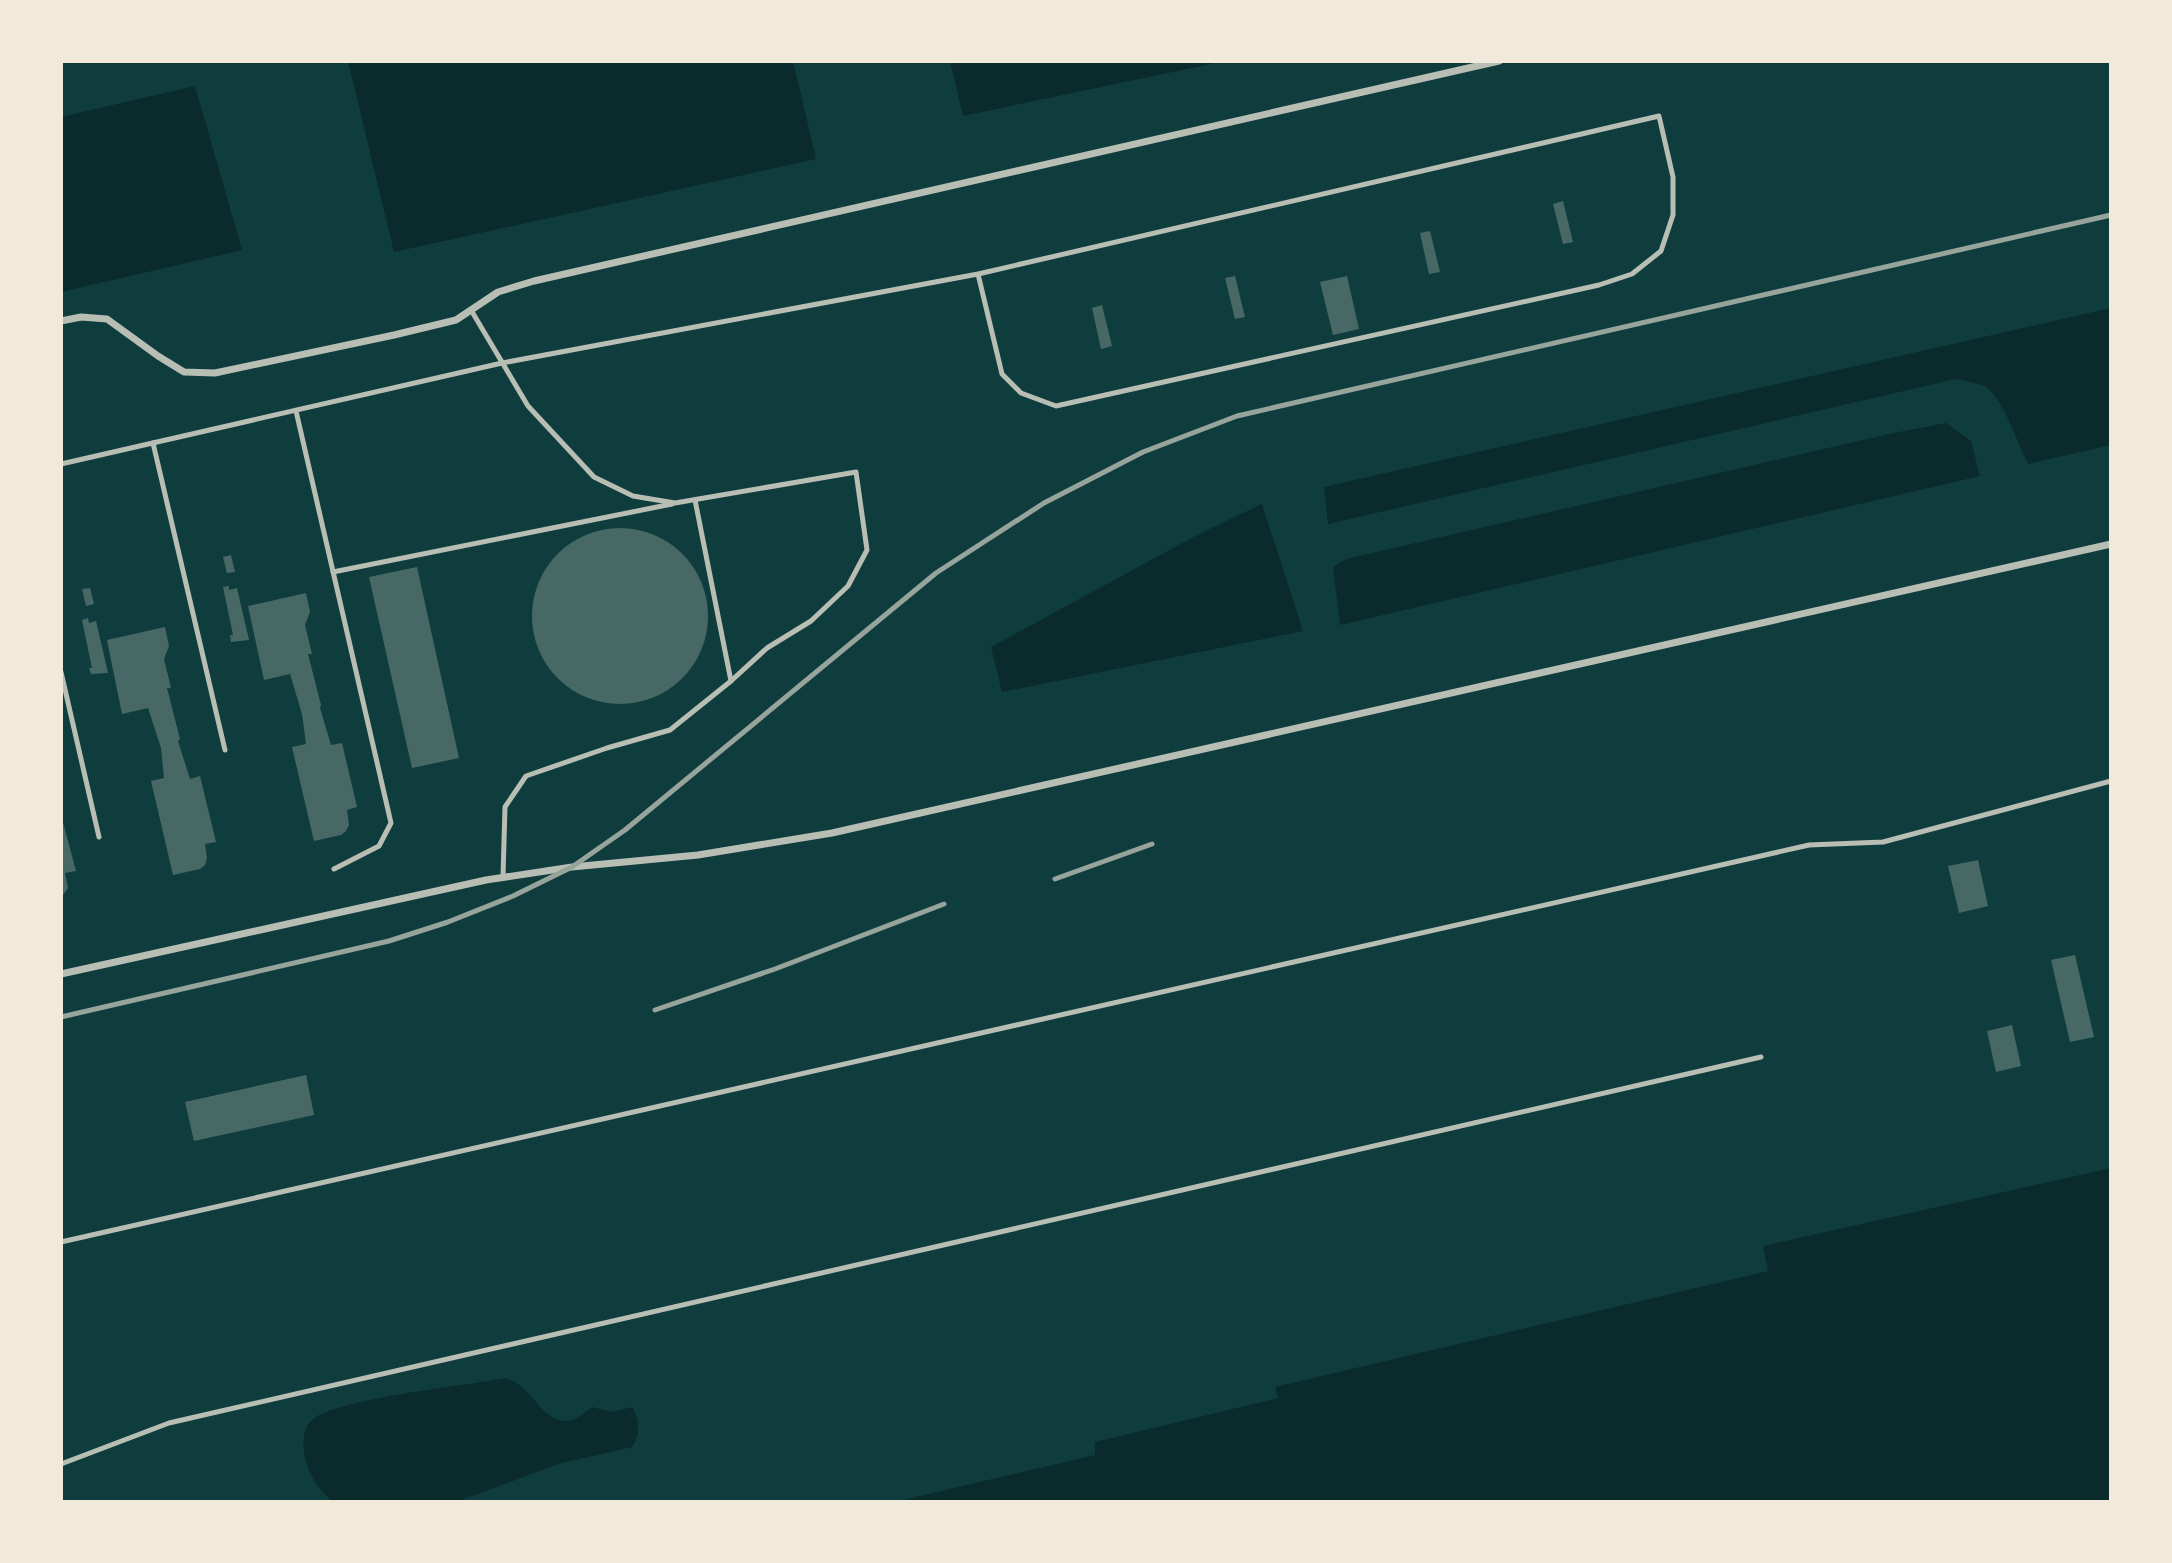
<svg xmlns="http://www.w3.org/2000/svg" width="2172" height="1563" viewBox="0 0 2172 1563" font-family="Helvetica,sans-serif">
	<rect width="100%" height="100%" fill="#0f3d3e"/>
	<g fill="#0a2a2b">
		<polygon points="348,61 793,61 816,159 394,252"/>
		<polygon points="950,61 1225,61 963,116"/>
		<polygon points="195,86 242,250 61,292 61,117"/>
		<path d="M2111,308V445L2028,464C2018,445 2003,396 1984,386C1976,383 1965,381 1956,379L1328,524L1324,487Z"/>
		<polygon points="1946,423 1971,441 1980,476 1340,625 1333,567 1346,559 1889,434"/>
		<polygon points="1262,504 1303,631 1002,692 991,647 1199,534"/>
		<polygon points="2111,1168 2111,1502 894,1502 1095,1455 1095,1442 1278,1398 1275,1387 1768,1271 1763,1246"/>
		<path d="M505,1378C533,1385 540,1422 568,1421C576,1420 585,1412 592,1407L611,1412L633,1407C639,1421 641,1434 632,1447L558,1464L456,1502H333C317,1489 307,1472 304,1452C303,1441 303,1429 311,1421C333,1398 468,1386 505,1378Z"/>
	</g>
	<g fill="#486865">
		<polygon points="1563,201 1573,242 1563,244 1553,204"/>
		<polygon points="1430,231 1440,272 1429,274 1420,233"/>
		<polygon points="1235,276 1245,317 1235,319 1225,278"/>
		<polygon points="1347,276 1359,329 1333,335 1320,282"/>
		<polygon points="1102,305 1112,346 1101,349 1092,308"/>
		<circle cx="620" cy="616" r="88"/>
		<polygon points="231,555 235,572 227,573 223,557"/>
		<polygon points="417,567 459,758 412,768 369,577"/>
		<polygon points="229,586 229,590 237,588 249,640 231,642 230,635 233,635 223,587"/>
		<polygon points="90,588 94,604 86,606 82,589"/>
		<polygon points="306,593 310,612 305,625 312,654 308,654 321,705 320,708 331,745 342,743 357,807 347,810 349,825 346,831 341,835 314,841 292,747 306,744 302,714 290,674 264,680 248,606"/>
		<polygon points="88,618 89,623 96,621 108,673 91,674 89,668 92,668 82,620"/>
		<polygon points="165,627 169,646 164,659 171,688 167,688 180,739 178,741 190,779 200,776 216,842 205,844 207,858 205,865 200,869 173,875 151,781 164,778 161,748 148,708 122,714 107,640"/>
		<polygon points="61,815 76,871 65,873 68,888 61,898"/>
		<polygon points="1978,860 1988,906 1959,913 1948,866"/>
		<polygon points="2075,955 2094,1037 2070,1042 2051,960"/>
		<polygon points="2012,1025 2021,1066 1996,1072 1987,1031"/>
		<polygon points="306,1075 314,1115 194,1141 185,1102"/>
	</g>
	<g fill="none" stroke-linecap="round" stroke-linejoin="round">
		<g stroke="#b8beb3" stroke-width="5">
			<polyline points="471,310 528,406 594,477 633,496 675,503 856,472 867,550 848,586 811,621 767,648 731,681 670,730 607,748 526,776 505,807 503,877"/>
			<polyline points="296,411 391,823 379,846 334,869"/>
			<polyline points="153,443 225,750"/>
			<polyline points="61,464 502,363 978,274 1659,116 1673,177 1673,215 1661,251 1632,274 1599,285 1056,406 1021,393 1002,374 978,274"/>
			<polyline points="695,500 731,681"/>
			<polyline points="333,572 672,504"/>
			<polyline points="61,672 99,837"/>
			<polyline points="61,1242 1809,845 1883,842 2111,781"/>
			<polyline points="61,1464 169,1423 1761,1057"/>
		</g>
		<g stroke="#b8beb3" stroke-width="7">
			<polyline points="61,321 81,317 107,319 158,356 184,372 215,373 394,335 456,320 498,292 534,281 1499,61"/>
			<polyline points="61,974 486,880 572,867 698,855 832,833 2111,544"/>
		</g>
		<g stroke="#97a49c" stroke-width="5">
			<polyline points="1055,879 1152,844"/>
			<polyline points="655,1010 775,969 944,904"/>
			<polyline points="61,1017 389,941 448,922 513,896 572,867 625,830 936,573 1044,503 1143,452 1237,416 2111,215"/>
		</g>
	</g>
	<rect width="2172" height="1563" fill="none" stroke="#f1e9da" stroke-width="126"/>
</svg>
